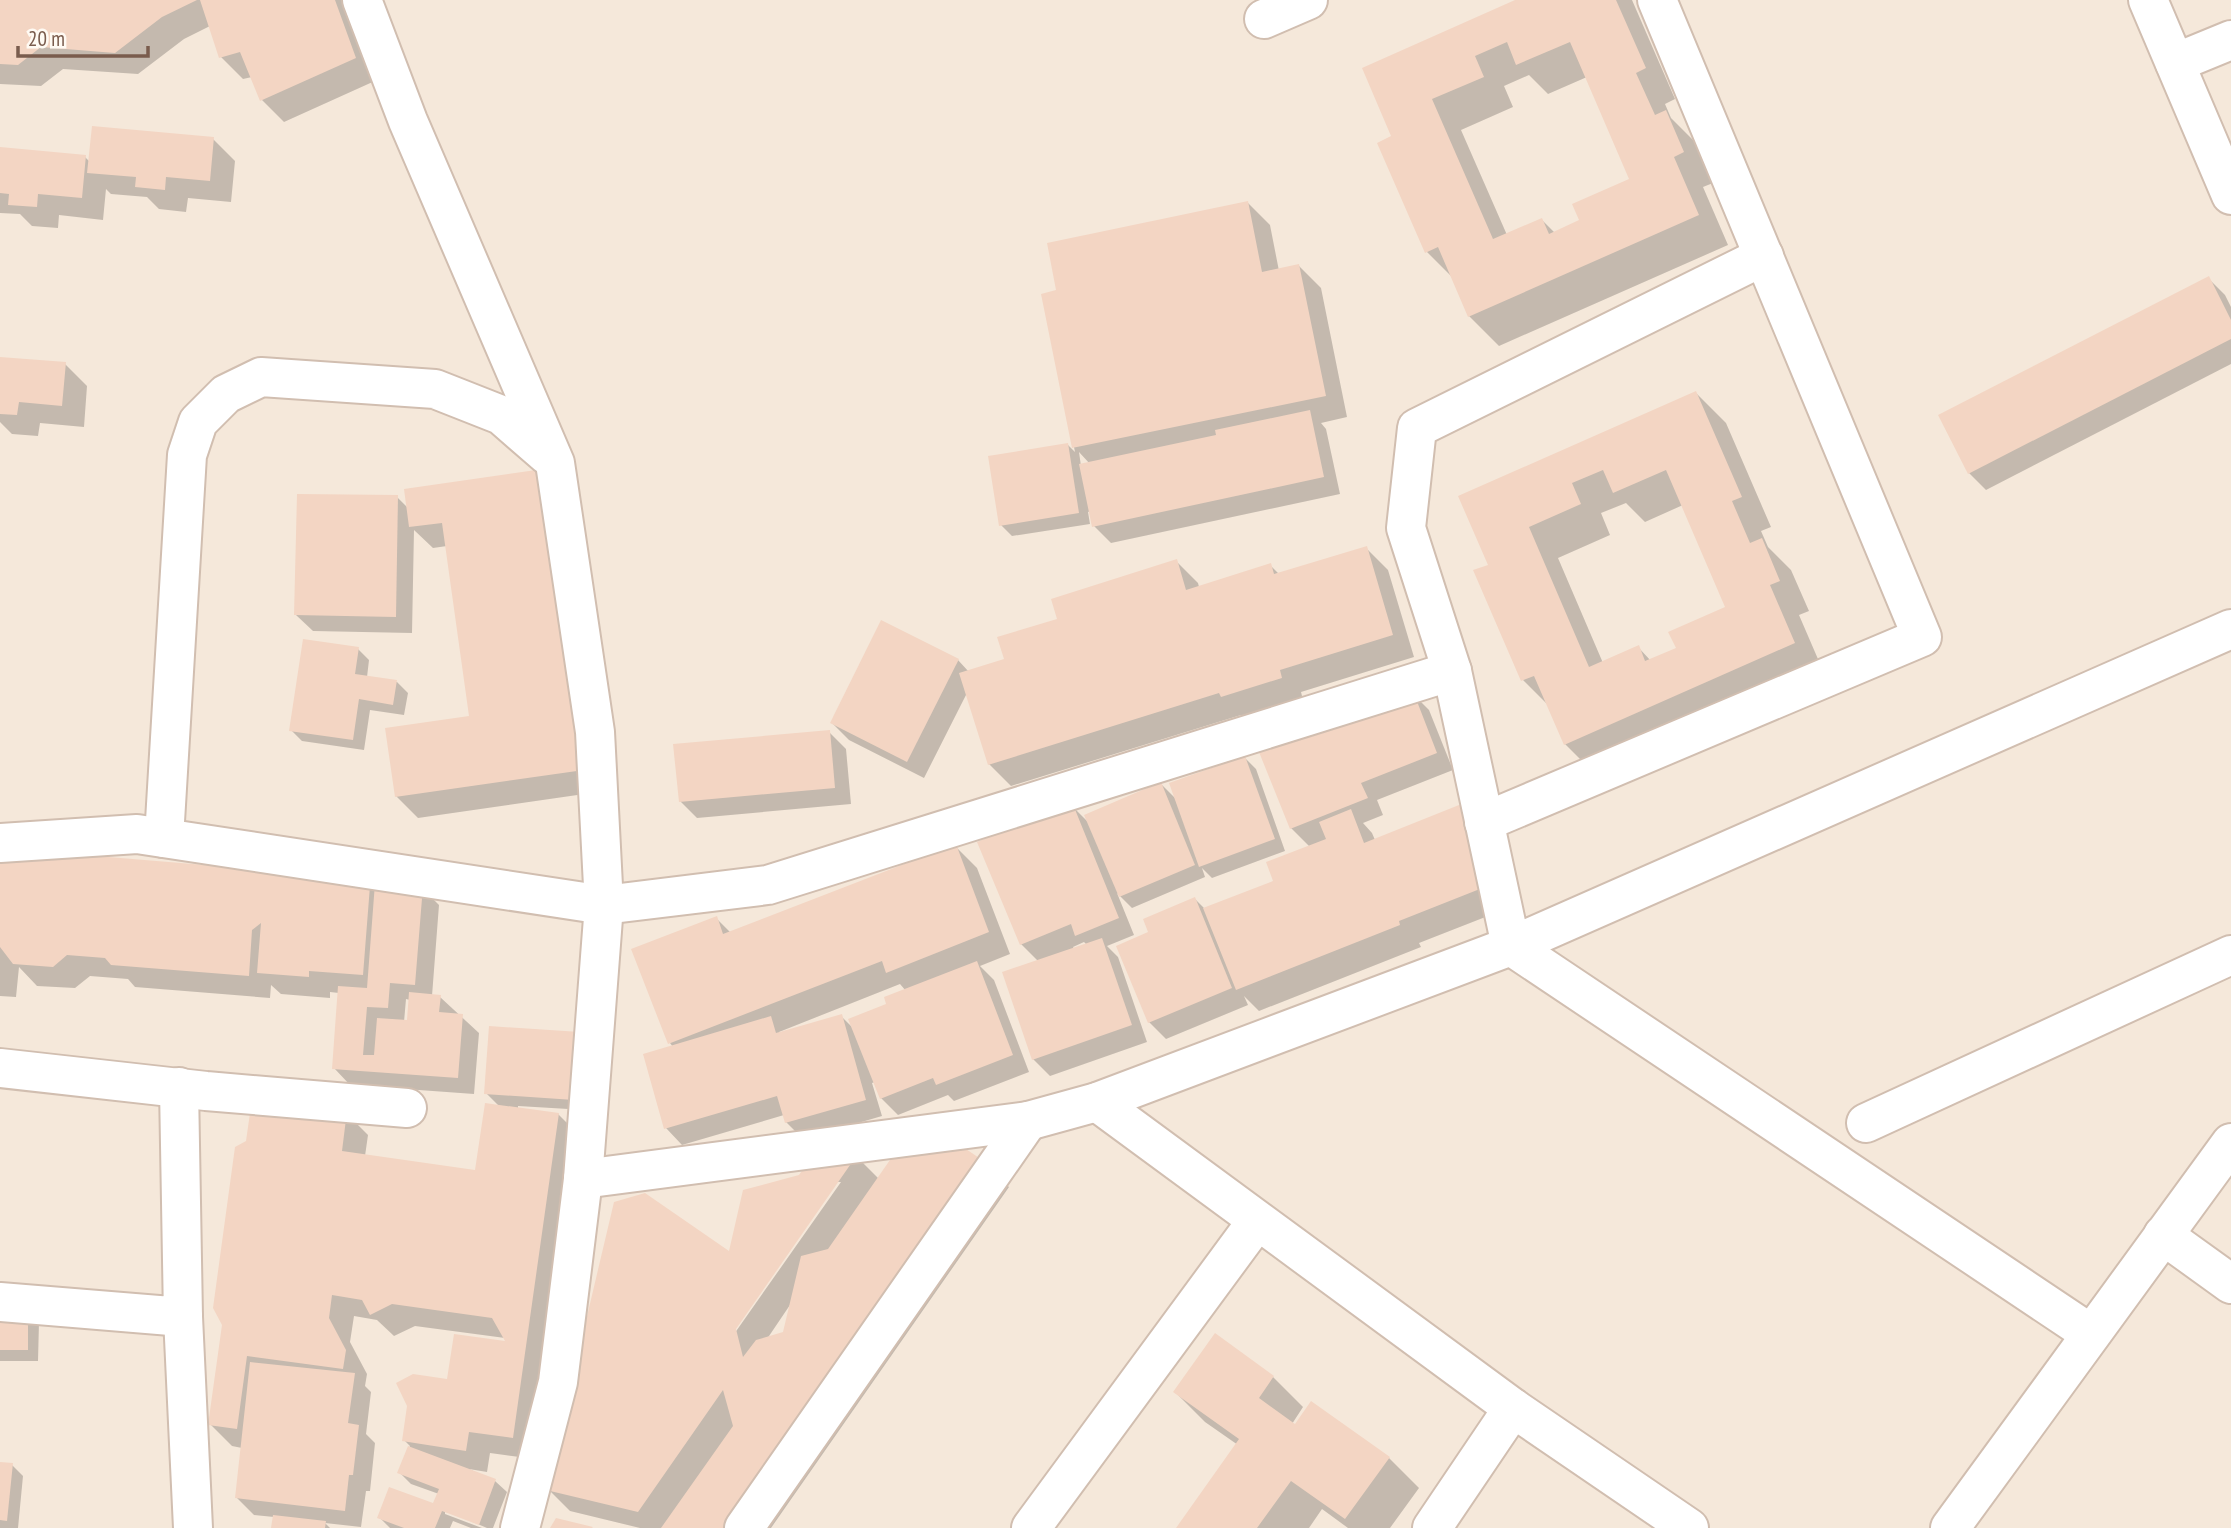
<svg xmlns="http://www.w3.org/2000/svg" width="2231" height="1528" viewBox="0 0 2231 1528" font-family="'PT Sans Narrow',sans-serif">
	<rect width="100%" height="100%" fill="#fdf6ec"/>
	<rect fill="#f5e8da" x="0" y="0" width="2231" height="1528"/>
	<g fill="#0003" fill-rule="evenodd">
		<polygon points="0,0 348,0 377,80 284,122 262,100 252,77 243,79 221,57 210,26 184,39 138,74 63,69 41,86 0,84"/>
		<path d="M1519,0H1632L1675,99L1665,104L1671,118L1695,142L1713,183L1703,187L1728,245L1499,346L1469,316L1453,278L1427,252L1393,137ZM1529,75L1548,94L1587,77L1632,180L1582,221L1555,233L1542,220L1507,235L1461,130L1513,107L1504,86Z"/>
		<polygon points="213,139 235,161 231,202 188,198 186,212 159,209 147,197 111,194 106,189 103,220 59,215 58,228 32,226 20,214 0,213 0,149 85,157 90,162"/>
		<path d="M1248,203L1270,225L1279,271L1299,266L1321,288L1347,417L1321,423L1326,429L1340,494L1111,543L1094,526L1091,511L1088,512L1090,524L1012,536L1001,525L1068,445L1075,452L1043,295L1058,292ZM1079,452L1090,464L1081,466Z"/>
		<polygon points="2208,278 2225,295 2231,307 2231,364 1986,490 1969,473"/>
		<polygon points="0,358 65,364 87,386 84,427 40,423 38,436 12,434 0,422"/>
		<path d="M1696,393L1726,423L1771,527L1761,531L1768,547L1791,570L1809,611L1799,615L1824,673L1595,774L1565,744L1549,706L1523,680L1490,565L1460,497ZM1626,503L1645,522L1683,505L1728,608L1678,649L1651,661L1638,647L1603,663L1558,558L1610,535L1601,513Z"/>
		<polygon points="550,470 612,790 418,818 396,796 471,718 447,546 433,548 414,530 412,633 313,631 296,615 397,497 408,508"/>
		<polygon points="1366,548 1388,570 1414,657 1301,692 1303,700 1244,718 1241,715 1011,786 989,764 967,693 924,778 849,740 832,723 958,660 969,672 1006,660 1059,620 1176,561 1198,583 1199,587 1270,565 1279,574"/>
		<polygon points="358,649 369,660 367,677 397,682 408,693 404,715 370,710 364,750 302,741 291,730"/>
		<polygon points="1412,693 1429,710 1453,770 1377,800 1383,815 1363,823 1372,833 1375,840 1516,905 1419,943 1421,947 1259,1011 1244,996 1248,1005 1166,1039 1149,1022 1151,933 1195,899 1205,909 1275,882 1310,847 1291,828"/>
		<polygon points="829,732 846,749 851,804 697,818 680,801"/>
		<path d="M1245,758L1256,769L1285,851L1212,878L1202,868L1205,877L1132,908L1117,893L1134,935L1107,946L1118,957L1147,1042L1050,1076L1033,1059L1039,962L1021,944L1071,805L1089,823L1161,784L1177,800ZM1084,942L1087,945L1074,949L1073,947Z"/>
		<path d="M955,846L977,868L1010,954L980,966L994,980L1029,1072L954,1101L948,1095L898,1115L881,1098L875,1082L872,1083L882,1116L803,1139L786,1122L784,1115L682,1145L666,1128L673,1047L670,1043L716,918L731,933ZM900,984L906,991L854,1029L841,1016L779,1034V1032Z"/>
		<path d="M0,850L422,888L439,905L432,996L440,997L479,1033L474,1094L350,1085L334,1068L339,993L330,992V998L281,994L271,985L270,998L135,987L128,979L90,976L75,988L37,986L19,967L16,997L0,996ZM406,999L410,1000L408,1022H404Z"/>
		<polygon points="491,1027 585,1110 518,1106 518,1109 558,1114 580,1136 535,1459 490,1453 487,1472 469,1469 495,1481 507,1492 493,1528 487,1528 445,1510 445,1514 482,1528 471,1528 453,1521 450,1528 390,1528 379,1517 434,1505 439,1494 411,1484 399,1472 410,1446 404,1440 449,1381 508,1343 505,1338 415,1326 394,1336 377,1320 354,1316 350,1342 367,1374 365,1386 371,1392 366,1434 375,1443 370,1491 366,1491 361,1527 325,1523 330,1528 273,1528 274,1517 254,1515 237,1498 242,1448 232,1446 210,1424 346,1113 368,1135 365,1156 477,1172 499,1106 486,1093"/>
		<path d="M857,1157L879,1179L987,1166L1009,1187L771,1528H640L570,1511L548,1489L730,1254L800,1176ZM837,1182H841L732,1337L730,1335ZM792,1302L785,1334L767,1339Z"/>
		<polygon points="0,1310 39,1322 38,1361 0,1361 0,1366"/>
		<polygon points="1216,1336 1273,1377 1303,1407 1292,1424 1389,1458 1419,1488 1390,1528 1348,1528 1322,1509 1309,1528 1178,1528 1238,1445 1205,1422 1175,1392"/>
		<polygon points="0,1464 12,1465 23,1476 18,1528 0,1528"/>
	</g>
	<g fill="#f3d5c3" fill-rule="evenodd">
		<polygon points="0,0 197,0 162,17 115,53 41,47 18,65 0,64"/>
		<polygon points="200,0 335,0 356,58 260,101 240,52 219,58"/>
		<path d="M1515,0H1616L1646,68L1636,73L1655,115L1666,110L1684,152L1674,157L1699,215L1468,317L1438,247L1425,253L1377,143L1391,136L1362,68ZM1507,42L1516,65L1570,42L1629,179L1572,204L1579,220L1549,234L1542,218L1493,239L1432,99L1484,77L1475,56Z"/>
		<polygon points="92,126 214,137 210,181 166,177 165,190 135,187 136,177 87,173"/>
		<polygon points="0,147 86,155 82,198 38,194 37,207 8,205 9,194 0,193"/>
		<polygon points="1248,201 1262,272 1299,264 1326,396 1072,448 1041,294 1056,290 1047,243"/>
		<polygon points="2209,276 2231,320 2231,339 1968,474 1938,415"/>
		<polygon points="0,357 66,362 62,406 19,402 17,415 0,414"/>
		<path d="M1696,391L1742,497L1732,501L1750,543L1762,538L1780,581L1770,585L1795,643L1564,745L1534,676L1521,681L1473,570L1488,565L1458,496ZM1603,470L1613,493L1666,470L1725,607L1668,632L1676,648L1645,661L1639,645L1589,667L1529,527L1581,504L1572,483Z"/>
		<polygon points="1310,410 1324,477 1092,527 1079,464 1216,435 1215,430"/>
		<polygon points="1068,443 1079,513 999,526 988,456"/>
		<polygon points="550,468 591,769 395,797 385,728 469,716 442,523 409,527 404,489"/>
		<polygon points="297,494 398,495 396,617 294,615"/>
		<polygon points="1367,546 1393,635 1280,670 1282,678 1221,697 1219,693 988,765 959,673 1004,659 997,637 1057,619 1051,599 1177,559 1186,590 1271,563 1274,574"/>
		<polygon points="881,620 959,659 907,762 830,723"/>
		<polygon points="303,639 359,647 355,674 397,680 393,705 359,699 353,740 289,731"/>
		<polygon points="1413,691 1437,753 1361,783 1368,798 1290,829 1259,752"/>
		<polygon points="830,730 835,788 679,802 673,744"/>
		<polygon points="1245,756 1275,839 1199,867 1169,783"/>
		<polygon points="1161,782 1195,865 1119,897 1084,815"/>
		<polygon points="1072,802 1119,918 1075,936 1071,924 1020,945 977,842"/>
		<polygon points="1464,803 1495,883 1399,921 1400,925 1236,990 1203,908 1273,881 1266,862 1326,839 1319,822 1351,809 1364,843"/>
		<polygon points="956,844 989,932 886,973 882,961 668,1044 631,949 717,916 723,934"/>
		<polygon points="0,848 312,874 371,873 363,975 309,971 309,977 257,973 261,923 252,930 249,976 111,965 105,958 67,955 53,967 13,964 0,947"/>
		<polygon points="375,883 423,886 415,985 390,983 388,1008 367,1007 363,1055 374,1055 377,1018 407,1020 409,992 441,995 439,1012 463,1014 458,1078 332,1069 338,986 367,988"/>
		<polygon points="1195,897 1232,988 1148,1023 1116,946 1148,932 1143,919"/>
		<polygon points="1102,938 1132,1025 1032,1060 1002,972"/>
		<polygon points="977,961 1013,1055 936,1085 933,1078 880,1099 848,1019 886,1004 884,997"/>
		<polygon points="842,1014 866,1100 785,1123 777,1096 664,1129 643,1054 771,1016 776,1033"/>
		<polygon points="489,1026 580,1032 574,1100 484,1094"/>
		<polygon points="252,1099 347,1111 342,1151 475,1170 485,1103 559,1113 513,1438 469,1432 466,1451 402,1441 407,1406 396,1383 413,1374 447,1379 454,1334 505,1341 492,1318 392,1304 370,1315 362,1300 332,1295 329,1318 346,1350 343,1369 247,1356 237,1429 208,1425 222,1325 213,1308 235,1147 246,1141"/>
		<polygon points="899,1147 963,1147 988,1164 734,1528 661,1528 733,1426 723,1390 638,1512 546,1490 614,1202 645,1193 729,1251 743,1190 799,1175 808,1162 857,1155 736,1329 743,1357 756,1340 783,1332 801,1256 828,1249"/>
		<rect x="0" y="1309" width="28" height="41"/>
		<polygon points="1215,1333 1274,1376 1259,1398 1295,1424 1311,1401 1390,1457 1345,1519 1291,1481 1257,1528 1176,1528 1239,1439 1173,1392"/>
		<polygon points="250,1362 355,1373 348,1423 359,1425 353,1475 349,1475 345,1511 235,1498"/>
		<polygon points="408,1446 496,1479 479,1525 442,1511 435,1528 404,1528 377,1518 389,1487 433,1503 439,1489 397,1473"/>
		<polygon points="0,1462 13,1463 7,1521 0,1520"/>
		<polygon points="273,1515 326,1521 325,1528 271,1528"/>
		<polygon points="556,1518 593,1527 592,1528 550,1528"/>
	</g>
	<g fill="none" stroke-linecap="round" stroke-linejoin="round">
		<defs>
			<g id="minor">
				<polyline points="362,0 408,121 555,463 595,732 604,905 583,1179 558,1382 520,1528"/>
				<polyline points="2148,0 2231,195"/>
				<polyline points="1264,19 1308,0"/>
				<polyline points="2175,63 2231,40"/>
				<polyline points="1452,671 1406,528 1417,428 1764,256"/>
				<polyline points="1484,822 1922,637 1657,0"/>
				<polyline points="164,838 187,455 198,422 226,394 261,377 435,389 501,415 547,455"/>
				<polyline points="0,843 137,834 604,905 768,885 1452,671 1511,946 2231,629"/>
				<polyline points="0,1068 206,1091 407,1108"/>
				<polyline points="1097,1102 1513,1408 1689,1528"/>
				<polyline points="1866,1123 2231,955"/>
				<polyline points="583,1179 1028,1121 1097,1102 1511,946 2091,1334"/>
				<polyline points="2163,1235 2231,1284"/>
				<polyline points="0,1302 183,1317 179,1087"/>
				<polyline points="183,1317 193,1528"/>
				<polyline points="744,1528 1028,1121"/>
				<polyline points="1031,1528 1257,1221"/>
				<polyline points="1432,1528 1513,1408"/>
				<polyline points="1950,1528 2231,1143"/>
			</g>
		</defs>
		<use href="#minor" stroke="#d1beb0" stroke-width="42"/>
		<use href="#minor" stroke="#fff" stroke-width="38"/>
	</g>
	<path d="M18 46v10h130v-10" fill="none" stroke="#7a5c4d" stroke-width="3.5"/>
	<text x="28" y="46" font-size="21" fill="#7a5c4d" stroke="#fffaf3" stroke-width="5" paint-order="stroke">20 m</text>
</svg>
